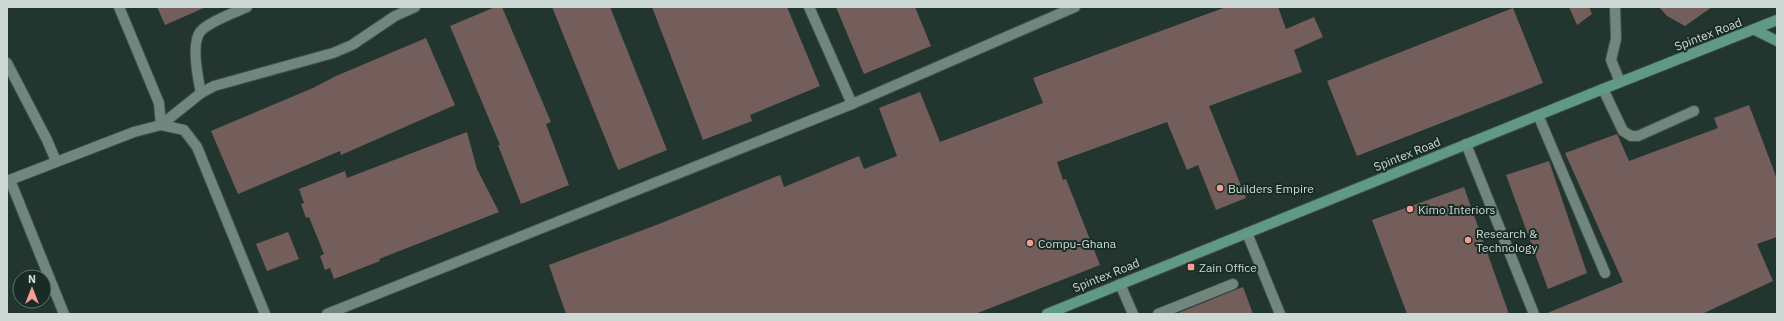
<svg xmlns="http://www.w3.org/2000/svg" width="1784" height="321" viewBox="0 0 1784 321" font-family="'IBM Plex Sans',sans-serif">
	<rect width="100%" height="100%" fill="#22362f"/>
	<g fill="#745e5c">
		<polygon points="157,7 206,7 165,25"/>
		<polygon points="495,7 502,7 551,122 546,124 569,185 521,204 498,145 500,145 450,26"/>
		<polygon points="552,7 610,7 667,150 618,170"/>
		<polygon points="652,7 787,7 820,86 750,115 752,121 703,140"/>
		<polygon points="836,7 915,7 931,46 864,74"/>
		<polygon points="1226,7 1278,7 1286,29 1314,17 1323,37 1294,50 1302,72 1209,106 1246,198 1216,210 1198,165 1187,170 1167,122 1057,162 1063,180 1066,179 1100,265 975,314 566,314 549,265 659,224 780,175 784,187 859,156 864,169 897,156 879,108 920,92 940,142 1043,103 1033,78"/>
		<polygon points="1569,7 1589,7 1592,14 1577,25"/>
		<polygon points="1659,7 1712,7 1685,26 1667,16"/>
		<polygon points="1513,8 1543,83 1357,156 1327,81"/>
		<polygon points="426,38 455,105 341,155 340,151 238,194 211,131 313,88 336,76"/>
		<polygon points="1749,105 1777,179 1777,237 1757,244 1773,281 1702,314 1545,314 1623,282 1565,153 1617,134 1629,161 1718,128 1714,118"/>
		<polygon points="467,132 477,169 499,212 379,259 380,261 334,279 330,268 325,270 320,256 324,254 309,217 306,218 301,204 304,203 299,189 345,171 347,178"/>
		<polygon points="1549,161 1587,273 1548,289 1506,175"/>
		<polygon points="1464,187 1509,314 1407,314 1372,220"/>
		<polygon points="288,232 299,259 267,271 256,244"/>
		<polygon points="1243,287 1253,314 1176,314 1235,290"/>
	</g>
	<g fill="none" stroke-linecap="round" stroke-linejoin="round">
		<defs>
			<g id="minor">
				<polyline points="119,7 159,103 161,125"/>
				<polyline points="809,7 852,104"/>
				<polyline points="1615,7 1616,39 1611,60 1620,82"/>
				<polyline points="7,63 47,140 56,161"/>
				<polyline points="1603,89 1623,131 1631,136 1638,136 1694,111"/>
				<path d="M201,93C198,79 191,44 200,32C208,22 234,13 247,7"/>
				<polyline points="1538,115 1605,273"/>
				<polyline points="161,125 201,93 214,86 333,53 352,45 395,16 415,7"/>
				<polyline points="1466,144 1534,314"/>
				<polyline points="10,180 64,314"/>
				<polyline points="7,181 134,132 161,125 184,130 197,147 265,314"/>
				<polyline points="1247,233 1280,314"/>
				<polyline points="1120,284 1133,314"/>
				<polyline points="327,314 852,104 1075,7"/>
				<polyline points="1158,314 1233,284"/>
			</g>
			<g id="major">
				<polyline points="1755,30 1777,41"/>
				<polyline points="1047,314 1603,89 1777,20"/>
			</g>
		</defs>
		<use href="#minor" stroke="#41524c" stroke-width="12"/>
		<use href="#major" stroke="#41524c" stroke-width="12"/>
		<use href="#minor" stroke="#71877e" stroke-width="10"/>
		<use href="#major" stroke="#609985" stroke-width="10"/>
	</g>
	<g fill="#f59c95" stroke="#182c25" stroke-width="1.5">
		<circle cx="1220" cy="188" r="4"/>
		<circle cx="1410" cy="209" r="4"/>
		<circle cx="1468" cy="240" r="4"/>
		<circle cx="1030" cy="243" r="4"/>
		<rect x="1187" y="263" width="8" height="8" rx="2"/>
	</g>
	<g text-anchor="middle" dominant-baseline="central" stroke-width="4" stroke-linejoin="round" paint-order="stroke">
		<g font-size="12" fill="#cdd9d4" stroke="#182c25">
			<text transform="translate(1708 34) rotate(-21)">Spintex Road</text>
			<text transform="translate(1407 154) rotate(-22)">Spintex Road</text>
			<text transform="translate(1106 275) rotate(-22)">Spintex Road</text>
		</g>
		<g font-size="12" fill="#cdd9d4" stroke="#182c25" text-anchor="start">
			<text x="1228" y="188">Builders Empire</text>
			<text x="1418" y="209">Kimo Interiors</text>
			<text x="1476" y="233">Research &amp;<tspan x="1476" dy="14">Technology</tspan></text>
			<text x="1038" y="243">Compu-Ghana</text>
			<text x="1199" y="267">Zain Office</text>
		</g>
	</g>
	<rect width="1784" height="321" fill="none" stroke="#cdd9d4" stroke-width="16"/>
	<g transform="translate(32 289)"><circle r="19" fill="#182c25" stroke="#60716b"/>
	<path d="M0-3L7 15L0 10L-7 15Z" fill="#f59c95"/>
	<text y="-6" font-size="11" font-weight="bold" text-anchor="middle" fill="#cdd9d4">N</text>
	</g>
</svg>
